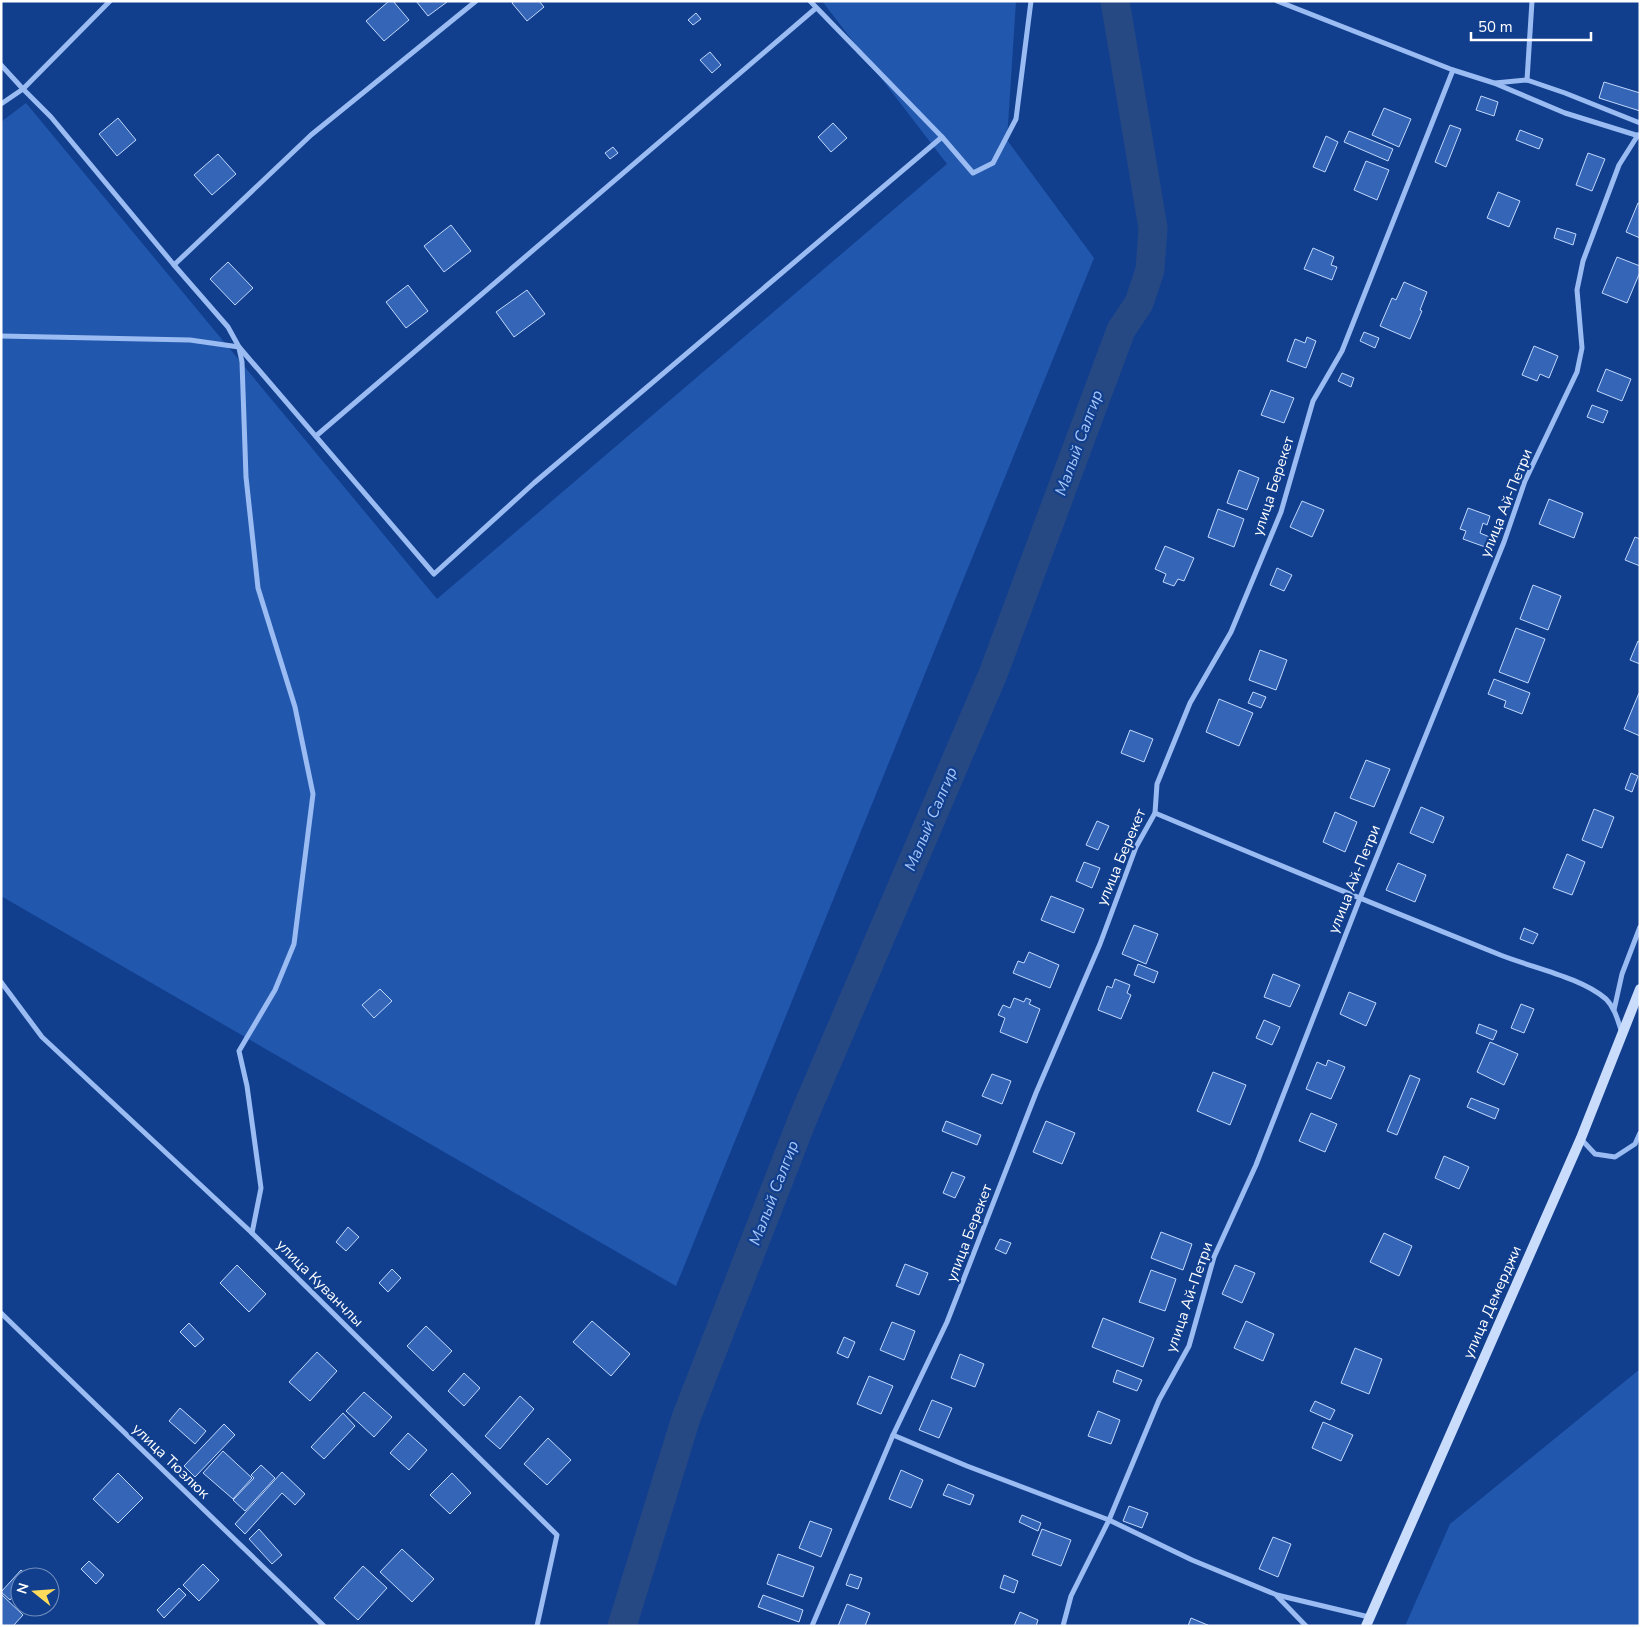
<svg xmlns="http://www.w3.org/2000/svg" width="1641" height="1627" viewBox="0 0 1641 1627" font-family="'Nunito Sans',sans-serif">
	<rect width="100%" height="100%" fill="#113f8e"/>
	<g fill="#2257ae">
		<polygon points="822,1 1016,1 1007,140 1094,258 676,1286 1,896 1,122 26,103 437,599 947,164"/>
		<polygon points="1640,1369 1640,1626 1405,1626 1450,1524"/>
	</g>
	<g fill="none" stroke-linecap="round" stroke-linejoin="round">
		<polyline stroke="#264984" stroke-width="29" points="622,1626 686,1418 803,1118 993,674 1121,330 1139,303 1150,270 1153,228 1115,1"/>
	</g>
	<g fill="#3465b6" stroke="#c1d8fd">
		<polygon points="389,1 393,1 409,20 384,41 366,21"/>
		<polygon points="416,1 446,1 447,2 428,16"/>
		<polygon points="513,1 539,1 544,7 527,21 512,3"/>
		<polygon points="696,13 701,19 693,25 688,20"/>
		<polygon points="710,52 721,65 712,73 700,60"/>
		<polygon points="1604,82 1640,93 1640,111 1599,98"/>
		<polygon points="1481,96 1498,102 1494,116 1476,110"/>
		<polygon points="1384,108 1411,119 1399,147 1372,135"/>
		<polygon points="118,118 136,140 117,156 99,134"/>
		<polygon points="833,123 847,138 831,152 818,137"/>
		<polygon points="1450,125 1461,129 1446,167 1435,162"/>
		<polygon points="1520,130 1543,139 1539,149 1516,140"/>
		<polygon points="1349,131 1393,149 1388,161 1344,142"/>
		<polygon points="1326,136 1338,142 1325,172 1313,167"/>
		<polygon points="613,147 618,153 610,159 605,153"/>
		<polygon points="1588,153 1605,159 1592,191 1576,185"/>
		<polygon points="218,154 236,174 212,195 194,175"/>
		<polygon points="1366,161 1389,170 1377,200 1354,190"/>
		<polygon points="1498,192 1520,201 1509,227 1487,218"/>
		<polygon points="1638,203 1640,203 1640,238 1626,232"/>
		<polygon points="451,225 471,251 444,272 424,246"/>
		<polygon points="1557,228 1576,234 1573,245 1554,238"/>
		<polygon points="1313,248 1334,257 1331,265 1337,267 1332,280 1304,269"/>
		<polygon points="1617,257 1640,266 1640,272 1627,303 1602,293"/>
		<polygon points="228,262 253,288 235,305 210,279"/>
		<polygon points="1404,282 1427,292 1420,310 1422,311 1410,339 1380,326 1392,298 1396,300"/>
		<polygon points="408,285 428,311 406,328 386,302"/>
		<polygon points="527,290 545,314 514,337 496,312"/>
		<polygon points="1364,332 1379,338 1375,348 1360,341"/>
		<polygon points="1307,337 1316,341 1306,368 1287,361 1295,339 1305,343"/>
		<polygon points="1534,346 1558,356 1549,378 1540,374 1537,381 1522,375"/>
		<polygon points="1606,369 1631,379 1622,401 1597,391"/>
		<polygon points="1342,373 1354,378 1351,387 1338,381"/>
		<polygon points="1271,390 1294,398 1284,423 1261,415"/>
		<polygon points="1592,405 1608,411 1603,423 1587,417"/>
		<polygon points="1239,470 1259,478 1247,510 1227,503"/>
		<polygon points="1549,499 1583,513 1574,538 1539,524"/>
		<polygon points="1302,501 1324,510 1312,537 1290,527"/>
		<polygon points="1468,508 1490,516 1487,525 1483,523 1480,533 1492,538 1488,548 1463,539 1466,531 1460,529"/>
		<polygon points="1218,509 1244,519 1234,547 1208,537"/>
		<polygon points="1635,537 1640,539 1640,566 1625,560"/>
		<polygon points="1165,546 1194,558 1184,581 1178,579 1174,586 1163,582 1166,574 1155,569"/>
		<polygon points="1277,568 1292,575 1284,591 1270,585"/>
		<polygon points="1533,585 1561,596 1548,630 1520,619"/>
		<polygon points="1516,628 1545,639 1528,683 1499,672"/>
		<polygon points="1638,641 1640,642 1640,664 1630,660"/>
		<polygon points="1260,650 1287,660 1276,690 1249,680"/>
		<polygon points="1494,679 1530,693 1522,714 1504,707 1506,701 1488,694"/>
		<polygon points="1253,692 1266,697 1261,708 1248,703"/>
		<polygon points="1639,693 1640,694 1640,736 1624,729"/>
		<polygon points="1219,699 1253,713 1239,746 1206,732"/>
		<polygon points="1130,730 1153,739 1144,762 1121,753"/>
		<polygon points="1366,760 1390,769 1374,807 1350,798"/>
		<polygon points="1631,773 1638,776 1632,792 1625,789"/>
		<polygon points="1421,807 1444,817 1433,843 1410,833"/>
		<polygon points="1594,809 1614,817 1602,848 1582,840"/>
		<polygon points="1335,812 1357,822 1345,852 1323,842"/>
		<polygon points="1097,821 1109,826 1098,850 1086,845"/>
		<polygon points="1567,854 1585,862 1572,895 1553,888"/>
		<polygon points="1084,862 1100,868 1092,888 1076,881"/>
		<polygon points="1398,863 1426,875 1415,902 1386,890"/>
		<polygon points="1051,896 1084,909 1074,933 1041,920"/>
		<polygon points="1134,925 1158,934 1146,964 1122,954"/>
		<polygon points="1524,928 1538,934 1533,944 1520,939"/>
		<polygon points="1029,952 1059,965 1050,988 1013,973 1018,961 1024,963"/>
		<polygon points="1138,964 1158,972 1154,983 1134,975"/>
		<polygon points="1273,974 1300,985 1290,1007 1264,997"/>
		<polygon points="1115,979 1130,985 1127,993 1131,995 1121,1019 1098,1010 1107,986 1112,988"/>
		<polygon points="380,989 392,1001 374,1018 362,1005"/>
		<polygon points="1349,992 1376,1003 1366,1026 1340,1014"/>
		<polygon points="1014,998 1024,1002 1026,998 1031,1000 1029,1004 1040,1009 1027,1043 1000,1032 1005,1018 998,1015 1003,1005 1010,1008"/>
		<polygon points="1521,1004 1534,1009 1524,1033 1511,1028"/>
		<polygon points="1264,1020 1280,1027 1272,1045 1256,1038"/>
		<polygon points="1479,1024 1497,1031 1493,1040 1476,1033"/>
		<polygon points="1490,1042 1518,1054 1504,1085 1477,1072"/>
		<polygon points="1328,1060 1345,1067 1331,1099 1306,1089 1317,1062 1326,1066"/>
		<polygon points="1213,1072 1246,1085 1230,1125 1197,1111"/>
		<polygon points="992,1074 1011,1081 1002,1104 982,1096"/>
		<polygon points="1410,1075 1420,1079 1397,1135 1387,1131"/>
		<polygon points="1471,1098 1499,1109 1495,1119 1467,1107"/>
		<polygon points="1311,1113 1337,1124 1325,1152 1299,1141"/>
		<polygon points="946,1121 981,1135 977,1145 942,1131"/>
		<polygon points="1046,1121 1075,1133 1062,1164 1033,1152"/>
		<polygon points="1444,1156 1469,1167 1459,1189 1435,1178"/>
		<polygon points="952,1172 965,1177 955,1198 943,1193"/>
		<polygon points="348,1227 359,1237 346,1251 336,1242"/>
		<polygon points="1161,1232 1192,1244 1183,1270 1151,1258"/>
		<polygon points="1384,1233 1412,1246 1399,1276 1370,1262"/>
		<polygon points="1000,1239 1011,1243 1006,1254 995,1249"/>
		<polygon points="905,1264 928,1273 919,1295 896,1286"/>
		<polygon points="237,1265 266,1294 249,1312 220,1283"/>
		<polygon points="1235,1265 1255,1273 1242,1303 1222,1294"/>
		<polygon points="392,1269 401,1278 388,1292 379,1283"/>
		<polygon points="1151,1270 1176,1279 1165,1311 1139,1302"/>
		<polygon points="1103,1318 1154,1338 1143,1367 1092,1347"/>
		<polygon points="592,1321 630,1354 611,1376 573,1342"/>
		<polygon points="1246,1321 1274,1334 1263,1361 1234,1348"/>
		<polygon points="892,1322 915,1331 904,1360 880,1350"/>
		<polygon points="189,1323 204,1339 195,1347 180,1332"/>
		<polygon points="426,1326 452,1351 433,1371 407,1346"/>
		<polygon points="844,1337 855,1342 848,1358 837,1353"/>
		<polygon points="1355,1348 1382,1359 1369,1394 1341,1383"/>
		<polygon points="317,1352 337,1371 310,1401 289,1382"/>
		<polygon points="960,1354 984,1364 975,1387 951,1378"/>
		<polygon points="1117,1370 1142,1380 1137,1391 1113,1382"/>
		<polygon points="464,1373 480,1388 464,1406 448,1391"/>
		<polygon points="869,1376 893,1386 881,1414 857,1404"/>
		<polygon points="364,1392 392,1417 374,1437 346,1411"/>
		<polygon points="520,1396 534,1409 500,1449 485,1436"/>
		<polygon points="932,1400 952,1408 939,1438 919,1430"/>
		<polygon points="1315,1401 1335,1410 1330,1420 1310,1411"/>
		<polygon points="180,1408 206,1431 195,1444 169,1421"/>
		<polygon points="1098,1411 1120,1420 1111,1444 1088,1436"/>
		<polygon points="343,1413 355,1426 324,1459 311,1447"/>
		<polygon points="1323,1422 1353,1435 1341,1461 1312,1448"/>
		<polygon points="224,1424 235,1435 195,1477 184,1466"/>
		<polygon points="408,1433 427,1450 409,1470 390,1453"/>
		<polygon points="548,1438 571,1460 547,1485 524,1464"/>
		<polygon points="223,1451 252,1478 233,1499 203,1473"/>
		<polygon points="261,1465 275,1478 245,1511 233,1500 254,1478 251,1475"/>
		<polygon points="901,1470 923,1480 911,1508 889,1499"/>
		<polygon points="282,1472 305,1494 295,1505 282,1493 245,1534 235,1524"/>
		<polygon points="118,1473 143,1498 118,1523 93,1499"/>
		<polygon points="452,1473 471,1493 450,1514 430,1495"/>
		<polygon points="948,1484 974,1495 970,1505 943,1495"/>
		<polygon points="1129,1506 1148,1513 1142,1528 1123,1521"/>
		<polygon points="1022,1515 1041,1523 1038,1531 1019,1522"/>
		<polygon points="810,1521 832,1529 821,1557 799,1548"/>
		<polygon points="259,1529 282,1555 272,1564 249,1539"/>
		<polygon points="1042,1529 1071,1540 1061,1566 1032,1555"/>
		<polygon points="1273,1537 1291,1544 1278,1577 1259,1569"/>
		<polygon points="402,1549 434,1579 412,1602 380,1572"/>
		<polygon points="778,1554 814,1567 803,1597 767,1584"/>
		<polygon points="89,1561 104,1575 96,1584 81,1569"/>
		<polygon points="203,1564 219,1580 199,1601 183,1585"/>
		<polygon points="363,1566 387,1588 358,1620 334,1598"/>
		<polygon points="21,1570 29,1577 20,1577 20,1589 10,1600 1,1592"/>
		<polygon points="850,1574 862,1578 858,1589 846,1585"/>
		<polygon points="1004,1575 1018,1581 1014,1593 1000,1588"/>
		<polygon points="179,1588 186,1595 164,1618 157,1610"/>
		<polygon points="1,1594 23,1615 13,1626 1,1626"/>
		<polygon points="763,1595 803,1610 799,1622 758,1607"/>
		<polygon points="847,1604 870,1613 865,1626 838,1626"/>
		<polygon points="1020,1612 1038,1620 1036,1626 1014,1626"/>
		<polygon points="1191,1618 1210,1626 1188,1626"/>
	</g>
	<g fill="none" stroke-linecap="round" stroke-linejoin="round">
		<g stroke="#9abcf2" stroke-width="5">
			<polyline points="810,1 942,137 973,173 993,163 1016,119 1031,1"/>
			<polyline points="1277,1 1453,70 1494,83 1565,113 1639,136"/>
			<polyline points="1,65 23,89 51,117 174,265 228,327 239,347 434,574 534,483 942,137"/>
			<polyline points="1527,80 1532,1"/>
			<polyline points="1495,83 1527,80 1565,93 1640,123"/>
			<polyline points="1,104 23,89 110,1"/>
			<polyline points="174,265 311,135 476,1"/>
			<polyline points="1,336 190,340 239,347"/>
			<polyline points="239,348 242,362 246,477 258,588 295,707 313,794 294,944 275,990 239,1051 247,1086 261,1188 252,1233"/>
			<polyline points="316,436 816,8"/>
			<path d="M1155,813C1269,861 1383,908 1498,954C1529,967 1581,977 1606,999C1615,1008 1618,1021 1622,1033"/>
			<polyline points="1,982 42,1037 252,1233 557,1535 537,1626"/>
			<polyline points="1614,1010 1622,974 1640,927"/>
			<polyline points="1581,1139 1595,1154 1615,1157 1635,1144 1640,1133"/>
			<polyline points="1,1313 324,1626"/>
			<polyline points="893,1435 967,1466 1109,1520 1192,1560 1277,1595 1369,1617"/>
			<polyline points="1277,1596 1306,1626"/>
			<polyline points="812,1626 893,1435 947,1322 1036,1093 1100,944 1136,847 1155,813 1157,784 1190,703 1231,632 1281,512 1313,401 1342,351 1453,70"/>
			<polyline points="1063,1626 1071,1596 1109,1520 1159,1400 1189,1346 1214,1257 1256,1165 1360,898 1504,542 1525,481 1577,372 1582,348 1577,290 1583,261 1619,165 1638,135"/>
		</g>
		<polyline stroke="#c9dcfc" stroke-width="10" points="1366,1626 1581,1138 1640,989"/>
	</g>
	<g text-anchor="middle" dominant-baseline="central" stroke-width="4.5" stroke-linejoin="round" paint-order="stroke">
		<g font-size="15" fill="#fff" stroke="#113f8e">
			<text transform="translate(1273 486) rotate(-72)">улица Берекет</text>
			<text transform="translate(1506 503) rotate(-68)">улица Ай-Петри</text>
			<text transform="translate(1121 857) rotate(-67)">улица Берекет</text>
			<text transform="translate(1354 879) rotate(-68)">улица Ай-Петри</text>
			<text transform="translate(969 1233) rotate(-69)">улица Берекет</text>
			<text transform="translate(320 1283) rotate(45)">улица Куванчлы</text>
			<text transform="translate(1189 1297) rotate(-71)">улица Ай-Петри</text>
			<text transform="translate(1492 1302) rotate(-66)">улица Демерджи</text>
			<text transform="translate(171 1461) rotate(44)">улица Тюзлюк</text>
		</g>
		<g font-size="16" font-style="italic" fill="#a6c6f9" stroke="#113f8e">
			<text transform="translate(1079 443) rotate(-70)">Малый Салгир</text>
			<text transform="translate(931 819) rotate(-67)">Малый Салгир</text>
			<text transform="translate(774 1193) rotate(-69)">Малый Салгир</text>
		</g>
	</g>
	<rect width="1641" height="1627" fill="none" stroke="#ffffff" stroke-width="5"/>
	<g transform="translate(35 1592) rotate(287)"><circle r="24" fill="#113f8e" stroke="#708cbb"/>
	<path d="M0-4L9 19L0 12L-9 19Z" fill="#ffdb5b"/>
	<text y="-8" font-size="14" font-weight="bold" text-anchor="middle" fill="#ffffff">N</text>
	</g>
	<path d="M1471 32v8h120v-8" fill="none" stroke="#ffffff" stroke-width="2.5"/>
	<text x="1478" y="32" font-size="15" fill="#ffffff" stroke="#113f8e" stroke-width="4" paint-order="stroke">50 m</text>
</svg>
